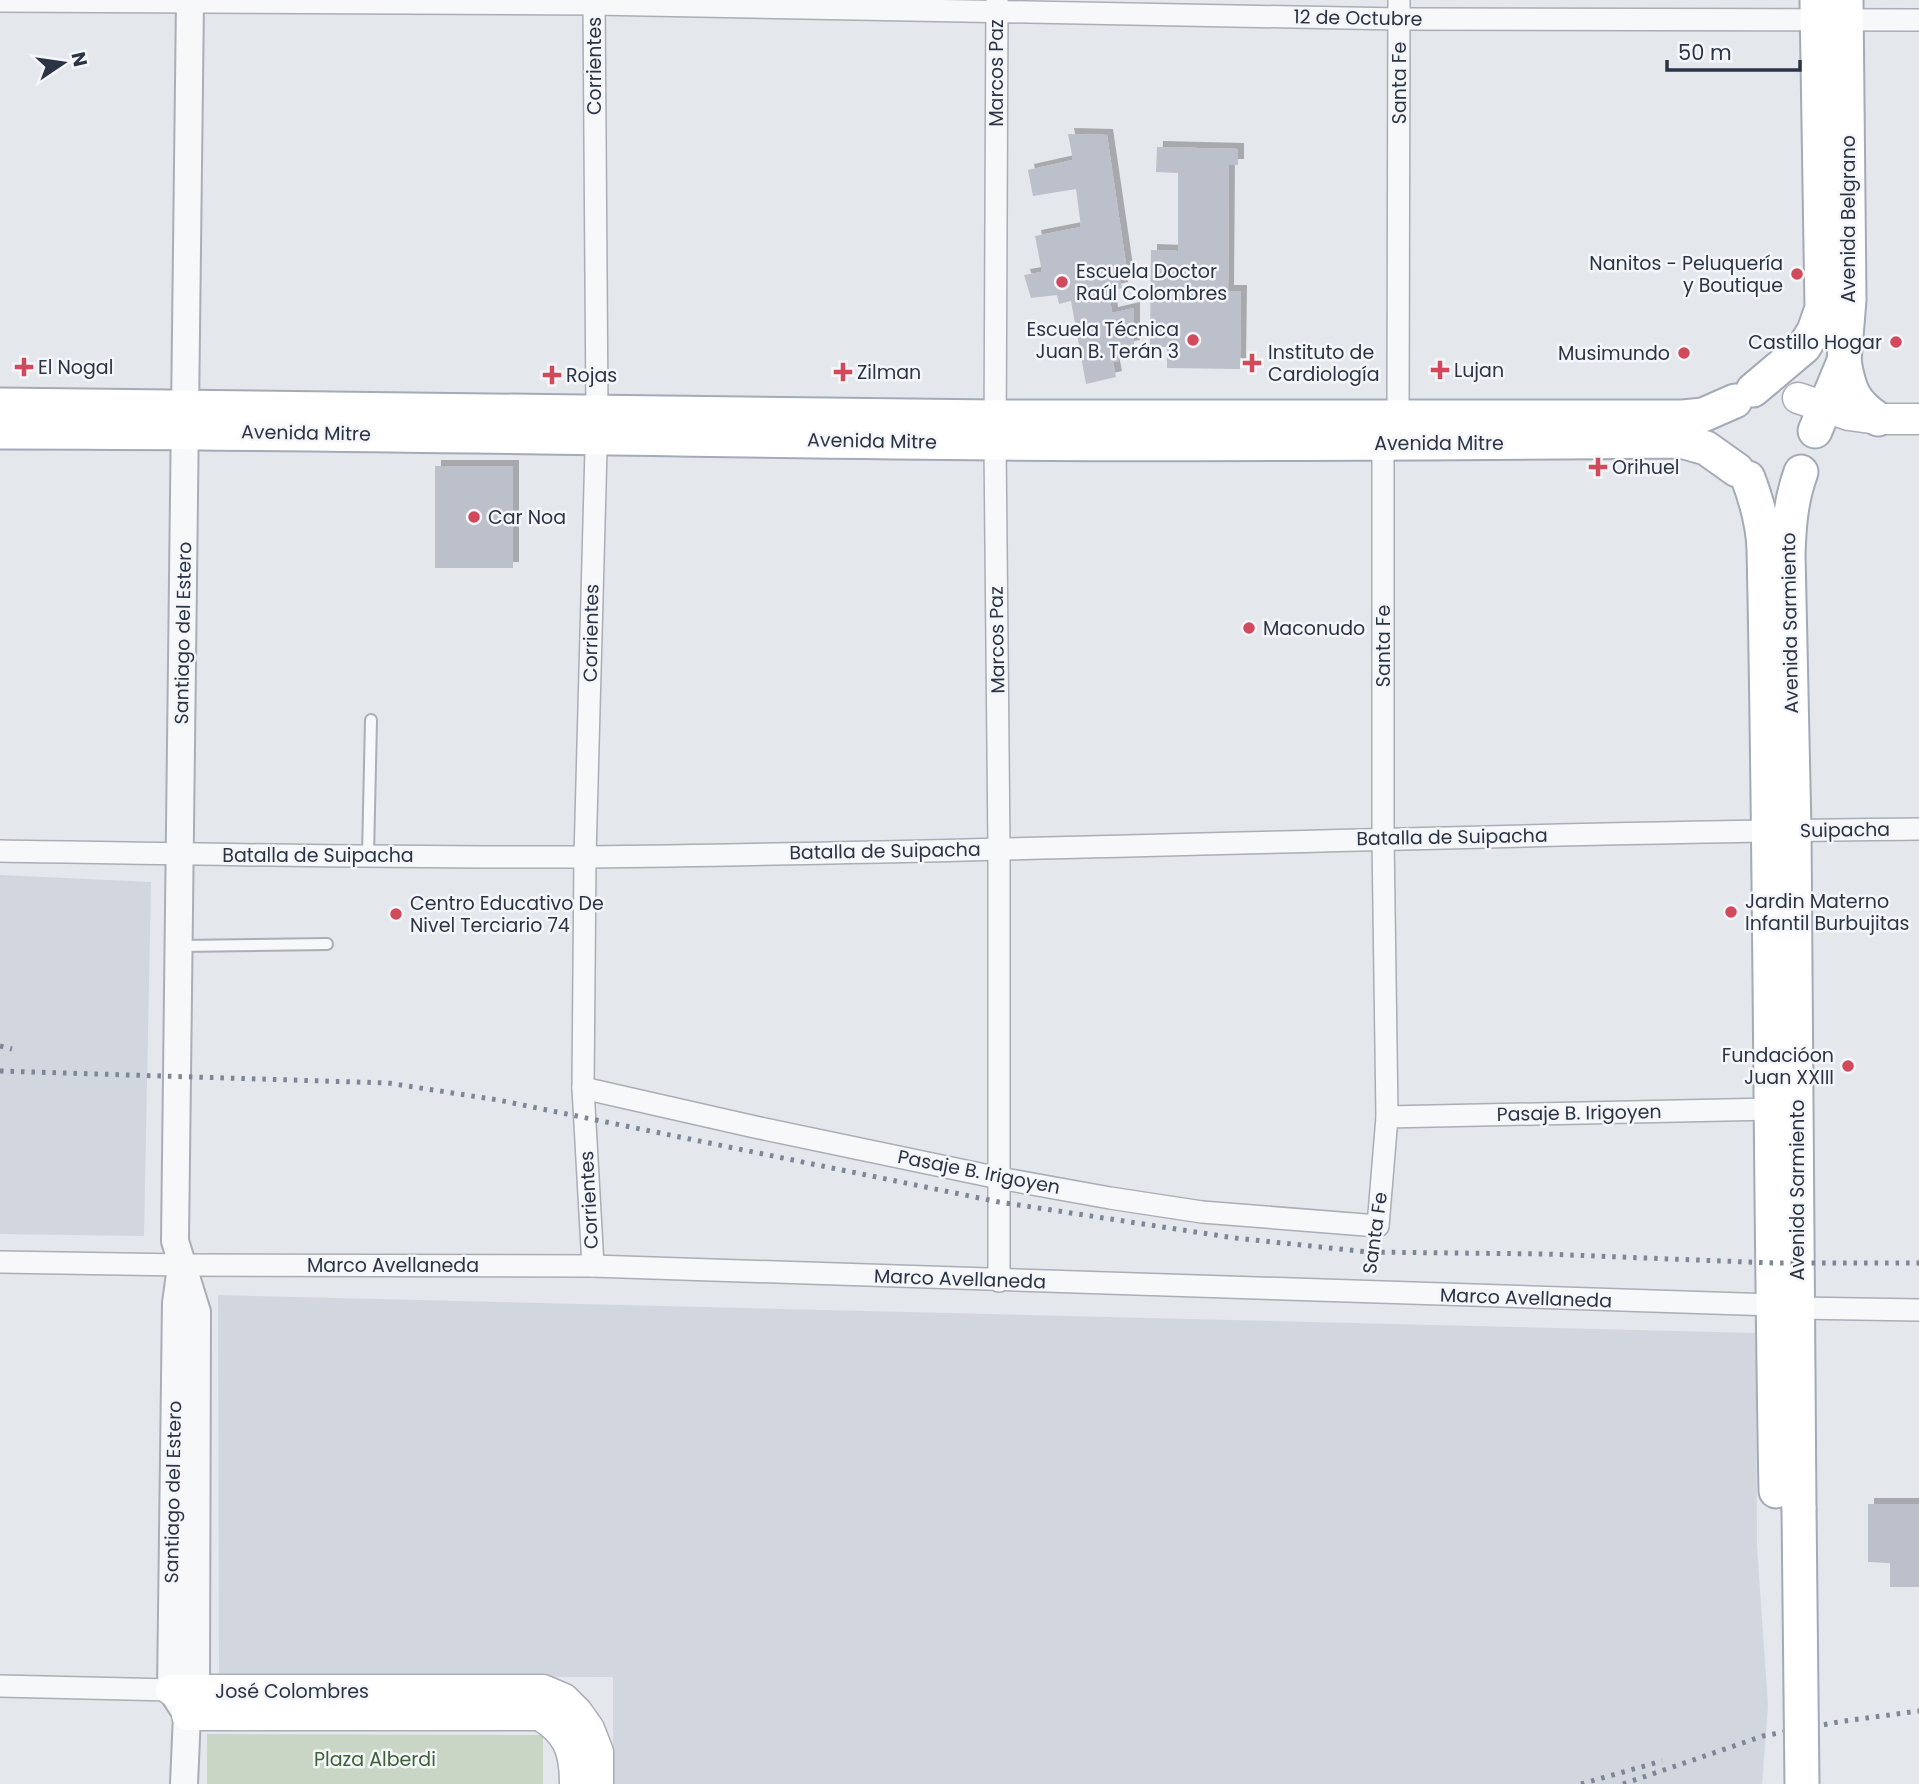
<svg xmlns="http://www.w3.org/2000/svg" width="1919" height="1784" viewBox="0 0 1919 1784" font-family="Poppins,sans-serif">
	<defs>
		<filter id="shadow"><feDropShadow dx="6" dy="-6" stdDeviation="0" flood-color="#0004"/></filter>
	</defs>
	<rect width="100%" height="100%" fill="#e4e7ec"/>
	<g fill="#d2d6de">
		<polygon points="0,875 151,882 144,1236 0,1234"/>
		<polygon points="218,1295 1756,1333 1757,1546 1768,1706 1762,1784 613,1784 613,1677 219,1676"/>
	</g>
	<polygon fill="#c9d6c5" points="207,1734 543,1735 543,1784 207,1784"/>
	<g fill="#bbc0ca" filter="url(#shadow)">
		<polygon points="1068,134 1107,135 1127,271 1119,272 1122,288 1109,291 1112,313 1134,308 1134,346 1117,349 1119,361 1113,362 1116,377 1086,384 1071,301 1059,304 1057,295 1031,298 1024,275 1042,272 1035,236 1081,227 1076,189 1033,196 1028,170 1073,160"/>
		<polygon points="1157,147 1238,149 1238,165 1229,165 1228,291 1241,291 1240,369 1167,368 1167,347 1150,347 1151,250 1178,251 1178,173 1156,172"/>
		<rect x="435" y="466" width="78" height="102"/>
		<polygon points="1868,1504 1919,1504 1919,1587 1890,1587 1890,1563 1868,1562"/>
	</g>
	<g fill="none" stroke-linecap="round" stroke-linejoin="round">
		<defs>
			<g id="service">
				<polyline points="368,855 371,720"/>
				<polyline points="179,946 327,944"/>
			</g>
			<g id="minor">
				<polyline points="997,0 995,443 999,849 999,1281"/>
				<polyline points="0,1 594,4 1399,19 1919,20"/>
				<path d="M0,851C196,854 392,858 588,857C1032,852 1475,833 1919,829"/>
				<polyline points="583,1088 755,1127 999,1178 1110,1198 1202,1212 1378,1226 1387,1117 1383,838 1383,444 1398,417 1399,0"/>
				<polyline points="1387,1117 1772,1109"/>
				<polyline points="0,1262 182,1265 593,1266 1773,1305 1797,1308 1919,1310"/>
				<polyline points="593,1266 583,1088 585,857 597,412 594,0"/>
				<polyline points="0,1686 171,1690"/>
			</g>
			<g id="tertiary">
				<polyline points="180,1274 176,1303 171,1690 182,1707"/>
				<polyline points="184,1784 187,1715 196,1691 197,1312 175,1241 190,0"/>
			</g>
			<g id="secondary">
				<polyline points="1798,398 1849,415 1878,419 1919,419"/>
				<polyline points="171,1690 543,1690 564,1699 577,1712 589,1729 598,1752 598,1784"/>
				<path d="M187,1715H540C569,1733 575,1751 575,1784"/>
			</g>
			<g id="primary">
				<path d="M1844,361C1849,390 1853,402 1878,419"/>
				<polyline points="1753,390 1804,347 1814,331 1822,308 1817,0"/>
				<polyline points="0,405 996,417 1683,417 1703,415 1735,401"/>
				<polyline points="1815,431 1844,361 1849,300 1846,0"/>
				<path d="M0,432C332,432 664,440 996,443C1225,445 1453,443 1681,441L1706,448L1737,470"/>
				<path d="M1748,478C1757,502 1763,523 1764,549C1771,863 1770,1177 1776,1491"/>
				<path d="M1799,1509L1794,830L1788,554C1789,525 1791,499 1801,472"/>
			</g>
		</defs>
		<use href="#service" stroke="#a9aeb7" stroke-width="14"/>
		<use href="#minor" stroke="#a9aeb7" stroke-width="24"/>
		<use href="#tertiary" stroke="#a9aeb7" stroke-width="30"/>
		<use href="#secondary" stroke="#a9aeb7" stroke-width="33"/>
		<use href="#primary" stroke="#a3abb8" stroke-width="37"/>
		<polyline stroke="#c2c5cb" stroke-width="3.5" stroke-dasharray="5 5" stroke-linecap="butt" points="1368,1275 1368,1252 1371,1245"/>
		<use href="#service" stroke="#f7f8fa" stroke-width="10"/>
		<use href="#minor" stroke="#f7f8fa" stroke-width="21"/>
		<use href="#tertiary" stroke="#f7f8fa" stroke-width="26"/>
		<use href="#secondary" stroke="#fff" stroke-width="30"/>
		<use href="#primary" stroke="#fff" stroke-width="33"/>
		<g stroke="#7d8696" stroke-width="5" stroke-dasharray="3.5 7" stroke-linecap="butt">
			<polyline points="0,1046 12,1049"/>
			<polyline points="0,1071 388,1083 498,1100 999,1202 1235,1238 1368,1252 1544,1254 1773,1263 1919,1263"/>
			<polyline points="1581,1784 1662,1761"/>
			<polyline points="1623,1784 1763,1736 1844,1721 1919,1711"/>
		</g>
		<defs>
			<polyline id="primary-bridge" points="1799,1509 1802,1784"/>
		</defs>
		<use href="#primary-bridge" stroke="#a3abb8" stroke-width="37" stroke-linecap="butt"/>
		<use href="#primary-bridge" stroke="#fff" stroke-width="33"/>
	</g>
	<g fill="#d1495b" stroke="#f4f6f9" stroke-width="2.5">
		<circle cx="1797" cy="274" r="7"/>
		<circle cx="1062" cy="282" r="7"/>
		<circle cx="1193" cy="340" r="7"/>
		<circle cx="1896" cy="342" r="7"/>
		<circle cx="1684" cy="353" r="7"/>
		<path d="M1248.5 352.5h7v7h7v7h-7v7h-7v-7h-7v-7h7z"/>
		<path d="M20.5 356.5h7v7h7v7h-7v7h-7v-7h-7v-7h7z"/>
		<path d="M1436.5 359.5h7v7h7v7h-7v7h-7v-7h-7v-7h7z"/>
		<path d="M839.5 361.5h7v7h7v7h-7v7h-7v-7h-7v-7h7z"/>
		<path d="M548.5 364.5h7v7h7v7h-7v7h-7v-7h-7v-7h7z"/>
		<path d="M1594.5 456.5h7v7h7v7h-7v7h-7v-7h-7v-7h7z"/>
		<circle cx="474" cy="517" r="7"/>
		<circle cx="1249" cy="628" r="7"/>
		<circle cx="1731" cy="912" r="7"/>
		<circle cx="396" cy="914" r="7"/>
		<circle cx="1848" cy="1066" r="7"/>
	</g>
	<g text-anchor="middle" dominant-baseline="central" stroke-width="5" stroke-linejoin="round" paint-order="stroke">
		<g font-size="19" fill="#2b3445" stroke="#f4f6f9">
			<text transform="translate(1358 18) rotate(1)">12 de Octubre</text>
			<text transform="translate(594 66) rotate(-90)">Corrientes</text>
			<text transform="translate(996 73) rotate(-90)">Marcos Paz</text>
			<text transform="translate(1399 83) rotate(-90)">Santa Fe</text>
			<text transform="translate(1848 219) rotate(-90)">Avenida Belgrano</text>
			<text transform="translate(306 433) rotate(1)">Avenida Mitre</text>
			<text transform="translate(872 441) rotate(1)">Avenida Mitre</text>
			<text x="1439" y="443">Avenida Mitre</text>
			<text transform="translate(1790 623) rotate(-91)">Avenida Sarmiento</text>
			<text transform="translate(183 633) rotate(-89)">Santiago del Estero</text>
			<text transform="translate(591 633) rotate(-89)">Corrientes</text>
			<text transform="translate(997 640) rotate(-91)">Marcos Paz</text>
			<text transform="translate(1383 646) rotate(-90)">Santa Fe</text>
			<text transform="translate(1845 830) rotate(-1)">Suipacha</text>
			<text transform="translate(1452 837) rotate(-1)">Batalla de Suipacha</text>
			<text transform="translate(885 851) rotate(-1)">Batalla de Suipacha</text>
			<text x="318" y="855">Batalla de Suipacha</text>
			<text transform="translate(1579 1113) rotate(-1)">Pasaje B. Irigoyen</text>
			<text transform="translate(979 1172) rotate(11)">Pasaje B. Irigoyen</text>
			<text transform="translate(1797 1190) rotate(-90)">Avenida Sarmiento</text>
			<text transform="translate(589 1200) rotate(-93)">Corrientes</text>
			<text transform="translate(1375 1233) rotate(-82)">Santa Fe</text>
			<text x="393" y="1265">Marco Avellaneda</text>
			<text transform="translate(960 1279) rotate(2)">Marco Avellaneda</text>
			<text transform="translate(1526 1298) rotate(2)">Marco Avellaneda</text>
			<text transform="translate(173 1492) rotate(-89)">Santiago del Estero</text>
			<text x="292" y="1691">José Colombres</text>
		</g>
		<g font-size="19" fill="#2b3445" stroke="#f4f6f9" text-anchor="start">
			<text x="1783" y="263" text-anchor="end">Nanitos - Peluquería<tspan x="1783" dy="22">y Boutique</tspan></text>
			<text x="1076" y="271">Escuela Doctor<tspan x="1076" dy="22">Raúl Colombres</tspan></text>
			<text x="1179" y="329" text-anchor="end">Escuela Técnica<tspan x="1179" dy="22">Juan B. Terán 3</tspan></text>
			<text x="1882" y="342" text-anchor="end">Castillo Hogar</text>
			<text x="1268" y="352">Instituto de<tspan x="1268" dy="22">Cardiología</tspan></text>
			<text x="1670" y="353" text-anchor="end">Musimundo</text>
			<text x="38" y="367">El Nogal</text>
			<text x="1454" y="370">Lujan</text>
			<text x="857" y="372">Zilman</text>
			<text x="566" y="375">Rojas</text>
			<text x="1612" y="467">Orihuel</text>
			<text x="488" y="517">Car Noa</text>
			<text x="1263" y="628">Maconudo</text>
			<text x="1745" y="901">Jardin Materno<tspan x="1745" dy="22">Infantil Burbujitas</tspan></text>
			<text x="410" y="903">Centro Educativo De<tspan x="410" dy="22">Nivel Terciario 74</tspan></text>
			<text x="1834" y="1055" text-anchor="end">Fundacióon<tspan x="1834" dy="22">Juan XXIII</tspan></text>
		</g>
		<g font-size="19" fill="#3f6138" stroke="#f4f6f9">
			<text x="375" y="1759">Plaza Alberdi</text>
		</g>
	</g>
	<g transform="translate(63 63) rotate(77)" stroke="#f4f6f9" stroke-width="5" paint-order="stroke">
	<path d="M0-5L12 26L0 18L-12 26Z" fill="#2b3445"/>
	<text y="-10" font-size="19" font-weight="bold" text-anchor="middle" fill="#2b3445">N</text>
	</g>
	<path d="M1667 60v10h133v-10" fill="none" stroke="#2b3445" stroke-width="3.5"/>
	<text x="1678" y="60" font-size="21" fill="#2b3445" stroke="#f4f6f9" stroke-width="5" paint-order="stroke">50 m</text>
</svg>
